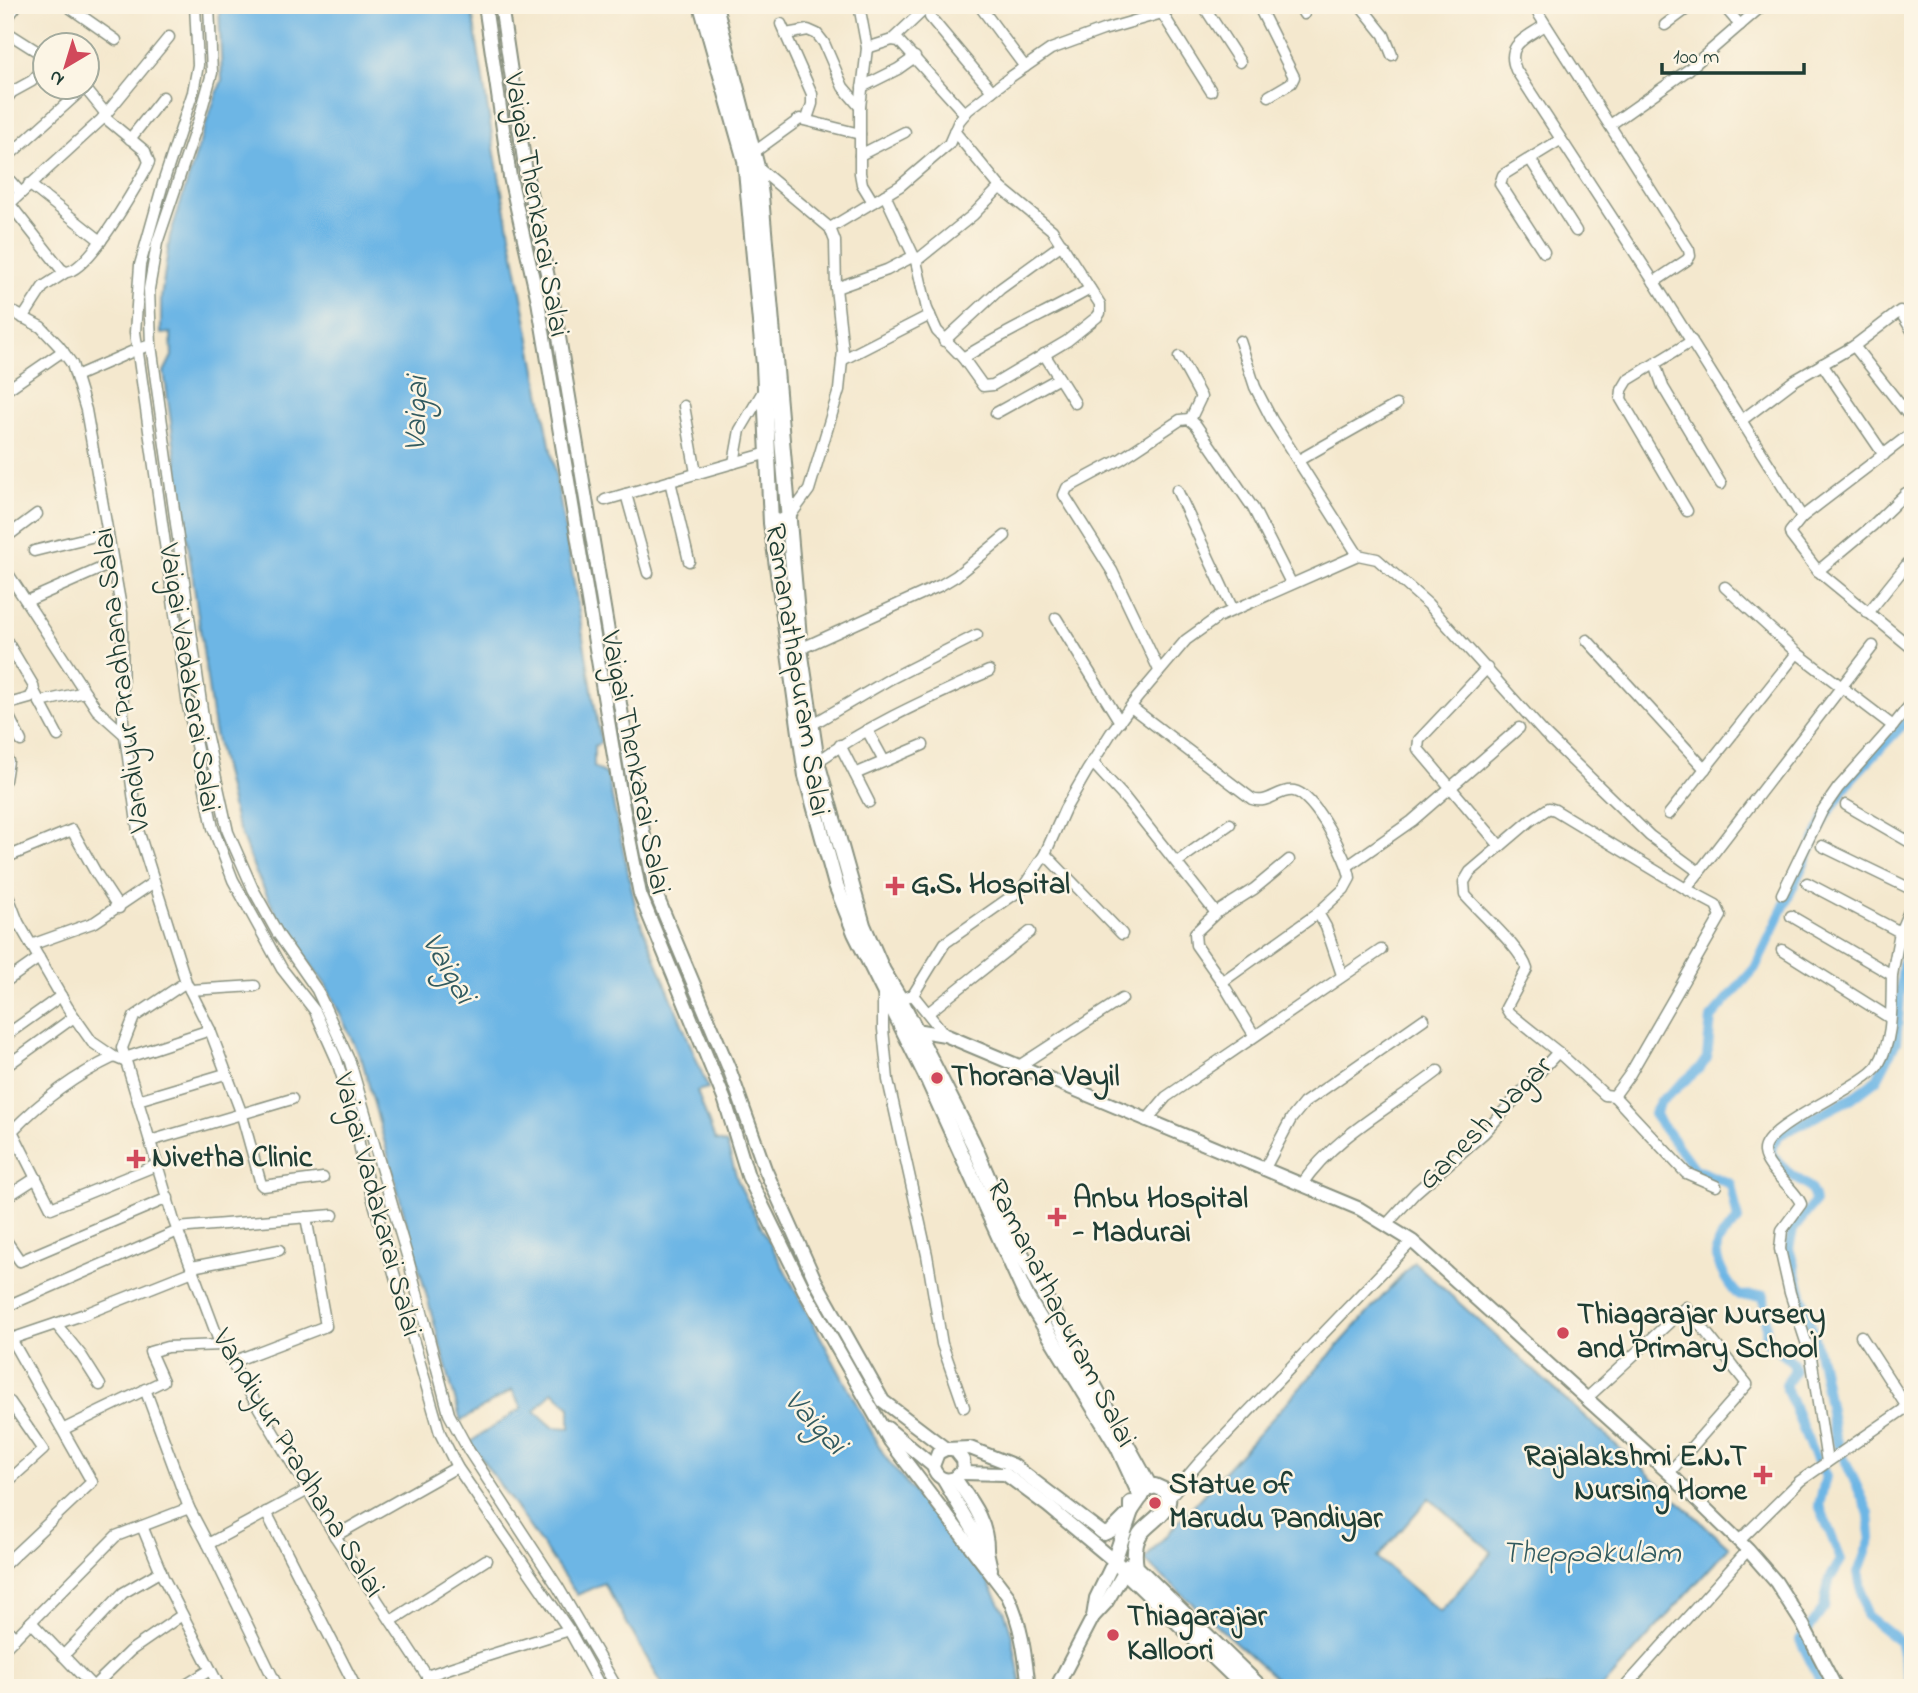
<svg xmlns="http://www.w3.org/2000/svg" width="1918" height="1693" viewBox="0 0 1918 1693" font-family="'Indie Flower',sans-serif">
	<rect width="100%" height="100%" fill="#fcf5e5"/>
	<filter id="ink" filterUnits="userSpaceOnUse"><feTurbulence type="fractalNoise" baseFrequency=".0143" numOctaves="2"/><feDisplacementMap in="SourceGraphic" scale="14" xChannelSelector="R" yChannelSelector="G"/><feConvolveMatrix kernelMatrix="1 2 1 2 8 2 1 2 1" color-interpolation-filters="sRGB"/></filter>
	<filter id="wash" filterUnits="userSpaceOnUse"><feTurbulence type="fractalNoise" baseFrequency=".00686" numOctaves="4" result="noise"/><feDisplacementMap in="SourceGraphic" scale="28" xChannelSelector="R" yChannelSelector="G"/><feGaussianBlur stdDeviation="1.57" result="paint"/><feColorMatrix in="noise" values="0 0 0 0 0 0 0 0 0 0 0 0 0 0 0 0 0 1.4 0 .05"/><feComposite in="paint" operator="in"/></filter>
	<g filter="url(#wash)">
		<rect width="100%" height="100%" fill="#f4e8ce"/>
		<g fill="#6db6e5" stroke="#467a8c" stroke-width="2" fill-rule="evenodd">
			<path d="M219,5H471L495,154L555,471L601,743L594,746V767L607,775L637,913L708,1088L697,1091L715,1140L727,1144L738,1182L748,1202L885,1457L988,1582L1005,1613L1012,1635L1022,1688H664L604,1583L577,1595L470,1442L522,1408L512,1390L461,1421L362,1060L326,985L283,927L256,873L235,819L214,729L164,372L172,356L171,333L161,334V298L170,236L207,120L222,80ZM553,1391L570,1407V1428L553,1427L535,1411Z"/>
			<path d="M1414,1262L1729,1547L1602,1688H1286L1144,1560ZM1429,1498L1492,1552L1440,1612L1377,1558Z"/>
		</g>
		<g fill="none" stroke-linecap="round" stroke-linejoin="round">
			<g stroke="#6db6e5" stroke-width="10">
				<path d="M1824,1688L1800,1640L1824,1608L1829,1580L1841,1560L1819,1505L1826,1476L1812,1451L1785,1385L1795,1370L1793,1362L1767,1342L1764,1295L1739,1296C1728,1285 1710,1257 1719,1241C1723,1233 1732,1227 1738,1220L1731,1184L1694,1169L1654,1114L1660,1102L1700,1068L1707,1058L1711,1018L1755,968L1825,818L1850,780L1913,714"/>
				<path d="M1911,1688L1899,1641L1866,1615L1858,1573L1871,1538L1869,1513L1835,1438L1821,1363L1789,1248L1793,1230L1815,1202C1813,1184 1800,1183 1788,1172C1782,1166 1777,1160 1771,1154L1772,1146L1779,1135L1852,1098L1877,1079L1896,1042L1903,963L1913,918"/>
			</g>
		</g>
	</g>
	<g filter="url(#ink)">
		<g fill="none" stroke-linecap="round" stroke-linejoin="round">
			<defs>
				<g id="minor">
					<polyline points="66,5 116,40"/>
					<polyline points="195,5 198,65 193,92 164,180 140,265 135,332 188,706 213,828 233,880 282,969 315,1011 336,1058 353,1111 363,1165 440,1433 457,1467 569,1630 601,1688"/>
					<polyline points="209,5 212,73 199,119 157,243 149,289 151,345 204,724 228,832 253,889 278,934 317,990 350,1062 408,1259 449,1414 469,1451 558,1587 617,1688"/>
					<polyline points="859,5 867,48 860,107 860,173 862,184 873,202"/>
					<polyline points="979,5 1025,67"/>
					<polyline points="1203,5 1240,62"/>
					<polyline points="1258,5 1294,77 1291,83 1269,96"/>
					<polyline points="1299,5 1304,14"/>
					<polyline points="1360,5 1384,35 1392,55"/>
					<polyline points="1533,5 1689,250 1690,256 1687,260 1654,282"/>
					<polyline points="1723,5 1740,25"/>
					<polyline points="1162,13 1211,91"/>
					<polyline points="930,17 992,91"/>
					<polyline points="5,21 17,5"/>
					<polyline points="781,24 812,94 812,104 807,119"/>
					<path d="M1545,25C1526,38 1505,44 1516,70L1654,282L1802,517"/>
					<polyline points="1665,25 1692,5"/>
					<polyline points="5,31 46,57"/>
					<polyline points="786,34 808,30 817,34 824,43 843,87 860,107"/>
					<polyline points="892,40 929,5"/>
					<polyline points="867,48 892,40 899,41 965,114"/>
					<polyline points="862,87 898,69 915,57"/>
					<polyline points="85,88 106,114"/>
					<polyline points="5,101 12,92 32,81 46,65"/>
					<polyline points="1610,125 1688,70 1763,5"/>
					<polyline points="130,139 163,97"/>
					<polyline points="753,153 800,119 860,134"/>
					<polyline points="860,155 905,132"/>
					<polyline points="5,159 84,88"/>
					<polyline points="1530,159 1576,231"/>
					<polyline points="757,167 830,228 835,241 836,288 843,351 839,390 809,490 790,516 771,523"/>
					<polyline points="5,175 20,192"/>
					<polyline points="29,184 101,241"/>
					<polyline points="885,195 916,261 927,309 937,331 963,358 983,386 993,385 1067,341 1097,317 1100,313 1100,304 1052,230 1000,187 954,131"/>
					<path d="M9,203L61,269L66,272C89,271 134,189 146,169L149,162L145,151L104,117"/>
					<polyline points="6,207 101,120 169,37"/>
					<polyline points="830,228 900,186 949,144 959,121 968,110 1009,78 1051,49 1103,30 1162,13 1179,5"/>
					<polyline points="1544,252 1500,184 1503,175 1560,140"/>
					<polyline points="916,261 973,215 1000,187"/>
					<polyline points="836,288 887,270 914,256"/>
					<polyline points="5,311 15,313 41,327 59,346 72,364 86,410 122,613 123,721 138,830 186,982 134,1017 122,1048 174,1221 219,1341 335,1536 427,1676 428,1688"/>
					<polyline points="23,318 43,287 66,272"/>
					<polyline points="944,341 1000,289 1062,244"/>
					<polyline points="1240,341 1255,387 1272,420 1358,555"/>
					<polyline points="1854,346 1900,311 1913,332"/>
					<polyline points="1044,354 1075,403"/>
					<polyline points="1179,357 1201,397 1190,420"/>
					<path d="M963,358C1004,332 1048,313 1090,289"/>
					<polyline points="842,360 930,315"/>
					<polyline points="1655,364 1663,387 1721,484"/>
					<polyline points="1822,364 1884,455"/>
					<polyline points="76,376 138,349 151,345"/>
					<polyline points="5,391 63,351"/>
					<polyline points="684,406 696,473"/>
					<polyline points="996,413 1059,378"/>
					<polyline points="1742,420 1795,380 1854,346 1913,421"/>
					<polyline points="1913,432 1802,517 1790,532 1791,536 1818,571 1913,649"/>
					<polyline points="1299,460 1396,405"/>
					<polyline points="734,463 740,430 765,388"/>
					<polyline points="670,481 689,561"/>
					<polyline points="1177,490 1233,610"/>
					<polyline points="626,494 648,573"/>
					<polyline points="605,500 768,453"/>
					<polyline points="1687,511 1621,399 1622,390 1628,380 1692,341"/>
					<polyline points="5,538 37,514"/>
					<polyline points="34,551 107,533"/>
					<polyline points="5,569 97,710 125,735"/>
					<polyline points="1818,571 1872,526 1906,493"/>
					<polyline points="1725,587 1797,653 1893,726 1905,711 1913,718"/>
					<polyline points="27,601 113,563"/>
					<polyline points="1868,613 1913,557"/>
					<polyline points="1056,618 1120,722"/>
					<polyline points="5,638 33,685 34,691 30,698 5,705"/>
					<polyline points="1587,640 1705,769"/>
					<polyline points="800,649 941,585 956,576 1005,536"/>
					<polyline points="1487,668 1419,740 1418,749 1500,846"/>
					<polyline points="1159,670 1112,571 1064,495 1067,488 1121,459 1180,420 1189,419 1196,425 1253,508 1291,583"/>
					<polyline points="34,691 58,736"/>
					<polyline points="40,702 85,692"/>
					<path d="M1131,707L1252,799C1268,805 1278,789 1294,791C1314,794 1348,859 1350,878L1344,889L1318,913L1222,982"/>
					<polyline points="5,709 21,741"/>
					<polyline points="1905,711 1913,701"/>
					<polyline points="813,724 890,679 977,635"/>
					<polyline points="867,730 884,761"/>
					<polyline points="840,745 869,802"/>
					<polyline points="5,757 8,761 5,780"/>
					<path d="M817,762C870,724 930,698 989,671"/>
					<polyline points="1092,762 1125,798 1216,913"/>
					<polyline points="855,774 923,745"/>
					<polyline points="1846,805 1913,844"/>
					<polyline points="1669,814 1797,653"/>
					<polyline points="1822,846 1913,890"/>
					<polyline points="1045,854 1122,934"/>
					<polyline points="5,858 72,830 96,873 119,908"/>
					<polyline points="1177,862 1230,824"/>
					<polyline points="1349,865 1412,821 1519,728"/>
					<polyline points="1807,883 1900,932 1913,902"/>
					<polyline points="5,888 18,922 68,1008 92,1042 114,1057 126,1062"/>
					<polyline points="1782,894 1822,811 1838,788 1893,726"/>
					<polyline points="1318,913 1326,927 1342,975"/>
					<polyline points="1791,916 1892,975 1900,932"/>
					<polyline points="5,931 18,922"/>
					<polyline points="31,945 95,922 154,882"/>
					<polyline points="1782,950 1890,1018"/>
					<polyline points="5,982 39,958"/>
					<polyline points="188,986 210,1030"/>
					<polyline points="190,990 255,986"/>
					<polyline points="883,993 883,1029 888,1080 927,1255 942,1344 964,1407"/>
					<polyline points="913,995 945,1035"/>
					<polyline points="900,999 913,995 945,943 1022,889 1045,854 1065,809 1087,771 1111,733 1137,698 1186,640 1218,617 1358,555 1377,559 1428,604 1544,733 1650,836 1699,872"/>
					<polyline points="928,1013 1030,932"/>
					<polyline points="1254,1035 1222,982 1196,945 1195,933 1216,913 1254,889 1289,860"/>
					<polyline points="5,1036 61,996"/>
					<path d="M1558,1052L1509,1013L1506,1008L1527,969C1521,948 1481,914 1465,895L1464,882L1470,872L1531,820L1549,808L1555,810L1686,889"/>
					<polyline points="125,1058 210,1030 241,1112 261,1184 263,1186 323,1178"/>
					<polyline points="1019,1066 1122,999"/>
					<polyline points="5,1067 74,1017"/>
					<polyline points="1614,1096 1686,1173 1716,1186"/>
					<polyline points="138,1100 225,1074"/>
					<polyline points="5,1117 51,1208 157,1165"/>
					<polyline points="1146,1121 1166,1097 1381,950"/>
					<path d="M12,1131C41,1101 76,1075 114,1057"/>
					<polyline points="150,1141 292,1099"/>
					<polyline points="1264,1170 1291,1119 1304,1103 1424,1019"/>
					<path d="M1302,1184C1335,1135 1392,1107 1438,1071"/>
					<polyline points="5,1198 36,1178"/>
					<polyline points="1387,1224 1416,1192 1484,1133 1558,1052 1605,1095 1614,1096 1630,1074 1721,916 1716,905 1686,889 1873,646"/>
					<polyline points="177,1228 333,1215"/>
					<polyline points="5,1239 20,1261 168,1198"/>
					<polyline points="192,1267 279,1250"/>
					<polyline points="5,1307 178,1231"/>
					<polyline points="56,1324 81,1355 100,1385"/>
					<polyline points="5,1329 11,1339 85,1314 193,1271"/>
					<polyline points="1861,1336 1907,1407"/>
					<polyline points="232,1362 326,1326 306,1217"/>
					<polyline points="145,1389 189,1508"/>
					<polyline points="1587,1398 1686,1307 1747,1384 1669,1473"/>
					<polyline points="5,1405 10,1402 43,1450 5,1484"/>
					<polyline points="64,1429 163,1381 150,1352 167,1347 222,1345"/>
					<path d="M1827,1462L1811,1357L1790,1293L1780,1249L1782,1230L1801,1204C1796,1189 1766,1170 1764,1152C1761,1126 1865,1087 1878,1065C1894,1038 1891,1005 1892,975"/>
					<polyline points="1169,1498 1198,1464 1412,1241"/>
					<polyline points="266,1512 356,1688"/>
					<polyline points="142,1526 163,1577 220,1688"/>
					<polyline points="335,1536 457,1467"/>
					<polyline points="1739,1541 1800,1481 1913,1403"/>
					<polyline points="208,1544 278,1688"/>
					<polyline points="5,1564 92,1482 11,1339"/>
					<polyline points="391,1621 486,1560"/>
					<polyline points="31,1622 94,1688"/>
					<polyline points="5,1627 15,1638 5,1648"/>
					<polyline points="15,1638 116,1536 189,1508 208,1544 308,1490"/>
					<polyline points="63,1656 123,1593 161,1571"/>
					<path d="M427,1676C474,1659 521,1646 569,1630"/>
					<polyline points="5,1680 12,1688"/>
					<polyline points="93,1687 130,1651 182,1615"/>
					<polyline points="181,1688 210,1670"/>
					<polyline points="1624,1688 1748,1550"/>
				</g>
				<g id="major">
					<path d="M485,5L510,177L538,301L620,792L640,894L725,1101L748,1176L804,1290L890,1441L1008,1596C1022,1626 1025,1655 1029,1688"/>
					<polyline points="501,5 526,173 553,301 633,782 656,894 730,1071 765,1169 815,1280 883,1401 946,1449"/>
					<polyline points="909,1029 945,1035 1360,1209 1412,1241 1669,1473 1748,1550 1776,1582 1802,1623 1836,1688"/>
					<polyline points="887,1428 933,1466"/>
					<path d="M955,1450L963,1460L964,1469L955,1478C944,1482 936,1477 933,1466L938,1453L946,1449L970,1448L1013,1465L1104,1534L1111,1531L1130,1512"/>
					<polyline points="962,1473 1005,1474 1048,1506 1114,1561 1096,1598 1093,1617"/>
					<path d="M955,1478C971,1501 988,1522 987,1551"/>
					<polyline points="943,1479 980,1542 987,1551 991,1569"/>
					<polyline points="1056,1688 1093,1617 1106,1603 1129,1564"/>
				</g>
				<g id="highway">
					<polyline points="701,5 745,160 764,365 771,523 806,776 836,885 855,933 929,1082 1027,1298 1118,1447 1141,1497"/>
					<polyline points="715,5 757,167 761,196 800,649 817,762 863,925 883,971 900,999 973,1143 1017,1246 1150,1487"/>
					<polyline points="1131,1503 1131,1511 1114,1561 1246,1688"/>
					<path d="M1131,1511L1146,1489L1155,1486L1166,1491C1176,1510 1150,1520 1140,1534C1134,1544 1134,1556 1136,1567L1261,1688"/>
				</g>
			</defs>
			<use href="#minor" stroke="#8a9281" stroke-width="13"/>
			<use href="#major" stroke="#8a9281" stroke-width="16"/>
			<use href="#highway" stroke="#8a9281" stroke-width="18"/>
			<use href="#minor" stroke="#fff" stroke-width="10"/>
			<use href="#major" stroke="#fff" stroke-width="12"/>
			<use href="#highway" stroke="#fff" stroke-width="14"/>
		</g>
	</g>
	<g fill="#d1495b" stroke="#fcf5e5" stroke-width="2.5">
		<path d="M891.5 875.5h7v7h7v7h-7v7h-7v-7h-7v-7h7z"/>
		<circle cx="937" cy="1078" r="7"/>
		<path d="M132.5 1148.5h7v7h7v7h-7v7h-7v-7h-7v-7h7z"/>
		<path d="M1053.5 1206.5h7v7h7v7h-7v7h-7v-7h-7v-7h7z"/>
		<circle cx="1563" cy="1333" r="7"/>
		<path d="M1759.5 1464.5h7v7h7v7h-7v7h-7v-7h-7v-7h7z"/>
		<circle cx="1155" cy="1503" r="7"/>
		<circle cx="1113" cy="1635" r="7"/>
	</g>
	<g text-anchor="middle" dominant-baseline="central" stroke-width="5" stroke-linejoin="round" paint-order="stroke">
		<g font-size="30" fill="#1f3d34" stroke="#fcf5e5">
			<text transform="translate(535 205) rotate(80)">Vaigai Thenkarai Salai</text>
			<text transform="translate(796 670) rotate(81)">Ramanathapuram Salai</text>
			<text transform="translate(188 678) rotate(81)">Vaigai Vadakarai Salai</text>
			<text transform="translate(123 680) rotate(-97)">Vandiyur Pradhana Salai</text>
			<text transform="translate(634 763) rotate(79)">Vaigai Thenkarai Salai</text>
			<text transform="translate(1486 1124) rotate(-45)">Ganesh Nagar</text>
			<text transform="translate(376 1205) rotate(75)">Vaigai Vadakarai Salai</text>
			<text transform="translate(1060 1314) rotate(63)">Ramanathapuram Salai</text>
			<text transform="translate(297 1464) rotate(59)">Vandiyur Pradhana Salai</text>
		</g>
		<g font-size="30" font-weight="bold" fill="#1f3d34" stroke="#fcf5e5" text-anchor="start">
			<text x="911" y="886">G.S. Hospital</text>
			<text x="951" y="1078">Thorana Vayil</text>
			<text x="152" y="1159">Nivetha Clinic</text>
			<text x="1073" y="1200">Anbu Hospital<tspan x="1073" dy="34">- Madurai</tspan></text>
			<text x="1577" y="1316">Thiagarajar Nursery<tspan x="1577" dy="34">and Primary School</tspan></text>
			<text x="1747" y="1458" text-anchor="end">Rajalakshmi E.N.T<tspan x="1747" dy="34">Nursing Home</tspan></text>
			<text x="1169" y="1486">Statue of<tspan x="1169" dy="34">Marudu Pandiyar</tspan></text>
			<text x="1127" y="1618">Thiagarajar<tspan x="1127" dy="34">Kalloori</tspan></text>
		</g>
		<g font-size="32" font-style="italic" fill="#325b60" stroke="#fcf5e5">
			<text transform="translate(418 414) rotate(-88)">Vaigai</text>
			<text transform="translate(447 969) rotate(60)">Vaigai</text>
			<text transform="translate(814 1423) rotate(47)">Vaigai</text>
			<text x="1591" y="1554">Theppakulam</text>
		</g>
	</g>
	<rect width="1918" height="1693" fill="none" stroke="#fcf5e5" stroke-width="28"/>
	<g transform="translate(66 66) rotate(218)"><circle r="33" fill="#fcf5e5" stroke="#a4ab9e" stroke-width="2"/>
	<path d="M0-5L12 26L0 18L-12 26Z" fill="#d1495b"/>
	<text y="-10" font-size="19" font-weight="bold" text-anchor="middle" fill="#1f3d34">N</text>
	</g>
	<path d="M1662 63v10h142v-10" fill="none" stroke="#1f3d34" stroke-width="3.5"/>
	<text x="1673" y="63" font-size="21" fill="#1f3d34" stroke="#fcf5e5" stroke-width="5" paint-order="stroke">100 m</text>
</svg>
